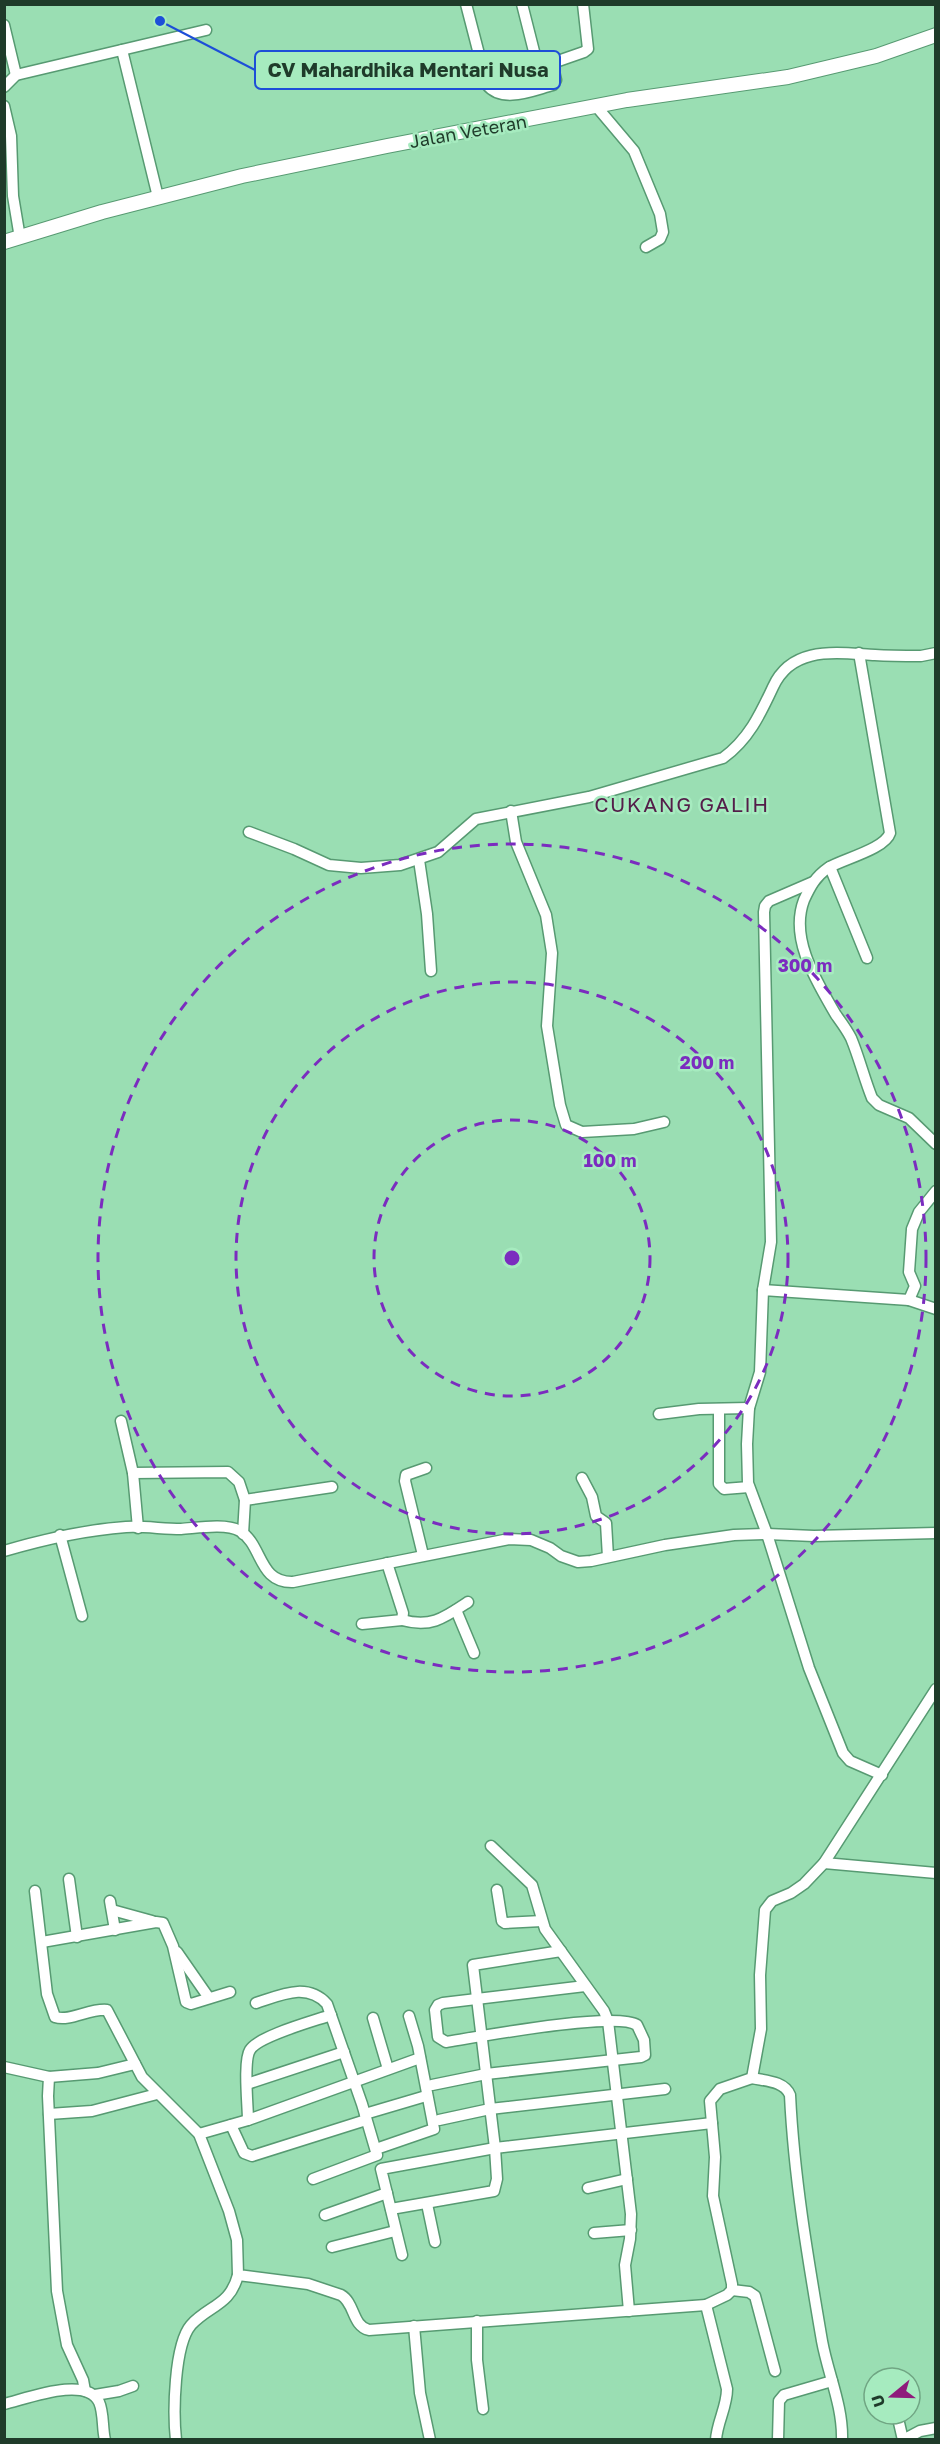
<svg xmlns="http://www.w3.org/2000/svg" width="940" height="2444" viewBox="0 0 940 2444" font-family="'Golos Text',sans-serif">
	<rect width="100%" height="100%" fill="#9adeb3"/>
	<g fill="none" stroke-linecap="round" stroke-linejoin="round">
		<defs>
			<g id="minor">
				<path d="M466,4L487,85C503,104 533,90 553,85L556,80L552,63"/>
				<polyline points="522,4 543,87"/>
				<polyline points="4,25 16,75"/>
				<polyline points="122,50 158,197"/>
				<polyline points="538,68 584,52 588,49 583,4"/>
				<polyline points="4,87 16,75 206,30"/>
				<polyline points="4,106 11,136 13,196 20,238"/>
				<polyline points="596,106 634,151 660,214 663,232 660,239 646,247"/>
				<path d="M859,653L890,833C885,849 843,859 828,868C815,877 810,887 804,900C789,939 817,982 836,1015C841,1022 847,1030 851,1038C859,1057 864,1078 872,1098L879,1105L909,1118L936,1144"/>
				<polyline points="511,811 516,842 546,915 552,953 547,1026 560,1105 566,1125 582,1132 634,1129 664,1122"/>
				<path d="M249,832L294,849L329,865L361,868L400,865L438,852L476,819L589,797L723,758C748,740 760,715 773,687C792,645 837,653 875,655C890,656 906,656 921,656L936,653"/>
				<polyline points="419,860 427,914 431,971"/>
				<polyline points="830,867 867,958"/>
				<polyline points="763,1290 771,1242 764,912 765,906 769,901 813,882"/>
				<polyline points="909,1300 936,1309"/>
				<polyline points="749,1408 760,1372 763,1290 909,1300 915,1286 909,1272 912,1229 919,1212 936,1191"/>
				<polyline points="719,1409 719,1484 724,1489 749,1487"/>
				<polyline points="659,1414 699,1409 749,1408 747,1444 748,1483 767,1534 809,1668 843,1753 850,1761 882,1775"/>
				<polyline points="121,1421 133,1473 138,1528"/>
				<polyline points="133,1473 228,1472 239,1482 245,1500"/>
				<polyline points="582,1478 592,1497 596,1516 606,1523 608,1557"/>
				<polyline points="243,1534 245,1500 332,1487"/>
				<polyline points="60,1535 82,1616"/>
				<path d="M4,1551C45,1539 84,1530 126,1527C144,1526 163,1529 181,1529C197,1528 226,1523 240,1531C263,1545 258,1583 293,1582L509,1539L531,1540L550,1548L561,1556L578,1562L591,1561L665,1545L734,1535L767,1534L814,1536L936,1533"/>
				<polyline points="423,1555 405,1481 406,1475 426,1468"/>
				<polyline points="456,1610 474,1653"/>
				<path d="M402,1620C431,1628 444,1618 468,1602"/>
				<polyline points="362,1624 402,1620 403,1613 387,1563"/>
				<polyline points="491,1846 532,1885 545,1929 604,2011 608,2021 631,2214 630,2239 625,2265 629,2311"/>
				<polyline points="824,1863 936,1873"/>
				<polyline points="69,1879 77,1937"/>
				<polyline points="497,1890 502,1921 505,1923 542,1921"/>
				<path d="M35,1891L47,1994L55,2017C70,2022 90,2008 107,2010L142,2077L199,2134L229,2211L237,2240L238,2275L308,2284L341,2295C355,2303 352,2326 369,2330L706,2305"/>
				<polyline points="110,1901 115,1930"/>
				<polyline points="112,1910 152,1921"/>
				<polyline points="42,1942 156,1922 163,1923 173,1946 186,2002 191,2004 230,1992"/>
				<polyline points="177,1952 209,1998"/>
				<path d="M256,2003C281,1995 307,1982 327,2004L362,2104L377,2155L313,2179"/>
				<polyline points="373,2018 388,2069"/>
				<polyline points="4,2067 49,2077 98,2073 135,2064"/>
				<polyline points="49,2077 48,2096 57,2291 67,2345 83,2380 85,2391"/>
				<path d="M752,2078C766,2081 784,2081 790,2095C794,2178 808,2259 822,2341C828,2374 843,2406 842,2440"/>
				<polyline points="247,2084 344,2052"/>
				<path d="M432,2085L486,2074L641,2057L645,2055L644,2040L637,2025C616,2011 477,2037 446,2042L438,2037L435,2010L438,2005L443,2003L585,1986"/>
				<polyline points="49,2114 92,2111 157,2094"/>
				<polyline points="365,2114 426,2096"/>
				<path d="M248,2120C248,2106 243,2061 250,2050C258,2036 314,2021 331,2015"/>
				<polyline points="439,2120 490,2109 665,2089"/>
				<polyline points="231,2125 244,2153 252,2156 366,2120"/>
				<polyline points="199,2134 248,2120 420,2058"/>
				<polyline points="376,2149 434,2129 418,2046 409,2016"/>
				<polyline points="588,2188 627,2179"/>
				<polyline points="427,2204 435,2242"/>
				<polyline points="391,2209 494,2191 497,2179 495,2148 473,1965 561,1951"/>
				<polyline points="325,2215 387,2193"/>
				<polyline points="594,2233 631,2230"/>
				<polyline points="332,2247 395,2231"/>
				<polyline points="402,2255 381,2169 495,2148 712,2123"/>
				<polyline points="732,2290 749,2292 755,2296 775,2371"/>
				<polyline points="477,2321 477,2360 483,2409"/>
				<polyline points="414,2326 420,2393 430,2440"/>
				<polyline points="95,2395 119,2391 133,2386"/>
				<path d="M4,2404C26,2399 86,2375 99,2402C104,2413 102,2428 105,2440"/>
				<polyline points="897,2414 903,2440"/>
				<path d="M176,2440C173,2413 174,2345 191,2325C209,2305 230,2306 238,2275"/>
				<path d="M716,2440C717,2422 727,2407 727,2389L706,2305L727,2295L732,2290V2284L713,2196L715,2157L710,2101L720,2089L752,2078L761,2029L760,1975L765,1910L772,1901L791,1893L804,1884L824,1863L936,1689"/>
				<polyline points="778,2440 779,2401 784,2395 832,2381"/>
				<polyline points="903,2440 920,2431 936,2428"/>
			</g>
			<polyline id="major" points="4,242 102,212 242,176 387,146 627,100 788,77 876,56 936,35"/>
		</defs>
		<use href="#minor" stroke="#579a72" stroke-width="13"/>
		<use href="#major" stroke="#579a72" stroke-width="16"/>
		<use href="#minor" stroke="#fff" stroke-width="10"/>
		<use href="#major" stroke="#fff" stroke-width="14"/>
	</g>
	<g fill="none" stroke="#7b2cbf" stroke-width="3" stroke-dasharray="10 8">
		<circle cx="512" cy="1258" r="138"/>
		<circle cx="512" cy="1258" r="276"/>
		<circle cx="512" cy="1258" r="414"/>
	</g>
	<g text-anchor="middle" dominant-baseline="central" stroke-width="5" stroke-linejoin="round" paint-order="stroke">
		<g font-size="18" fill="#1f3b2a" stroke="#a6ebbf">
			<text transform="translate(468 131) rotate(-10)">Jalan Veteran</text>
		</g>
		<g font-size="21" letter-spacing="1.5" fill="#541d49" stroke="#a6ebbf">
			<text x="682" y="804">CUKANG GALIH</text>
		</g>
	</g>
	<circle cx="512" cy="1258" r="9" fill="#7b2cbf" stroke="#a6ebbf" stroke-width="3"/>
	<g font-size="18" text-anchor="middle" font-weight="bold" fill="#7b2cbf" stroke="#a6ebbf" stroke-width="5" stroke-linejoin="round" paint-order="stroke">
		<text x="805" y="972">300 m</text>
		<text x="707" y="1069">200 m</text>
		<text x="610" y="1167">100 m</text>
	</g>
	<path fill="none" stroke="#1d4ed8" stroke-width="2" d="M160 21L255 70"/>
	<circle fill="#1d4ed8" stroke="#a6ebbf" stroke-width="2" cx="160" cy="21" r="6"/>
	<rect fill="#a6ebbf" stroke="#1d4ed8" stroke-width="2" x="255" y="51" width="305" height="38" rx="6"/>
	<g font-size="20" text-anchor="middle" font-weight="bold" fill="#1f3b2a">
		<text x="408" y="77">CV Mahardhika Mentari Nusa</text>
	</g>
	<rect width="940" height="2444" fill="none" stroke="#1f3b2a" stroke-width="12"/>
	<g transform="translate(892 2396) rotate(251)"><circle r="28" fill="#a6ebbf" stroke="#70a583" stroke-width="1.5"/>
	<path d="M0-4.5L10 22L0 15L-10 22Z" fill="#8f1b7c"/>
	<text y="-9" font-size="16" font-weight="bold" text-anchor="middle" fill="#1f3b2a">U</text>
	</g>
</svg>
